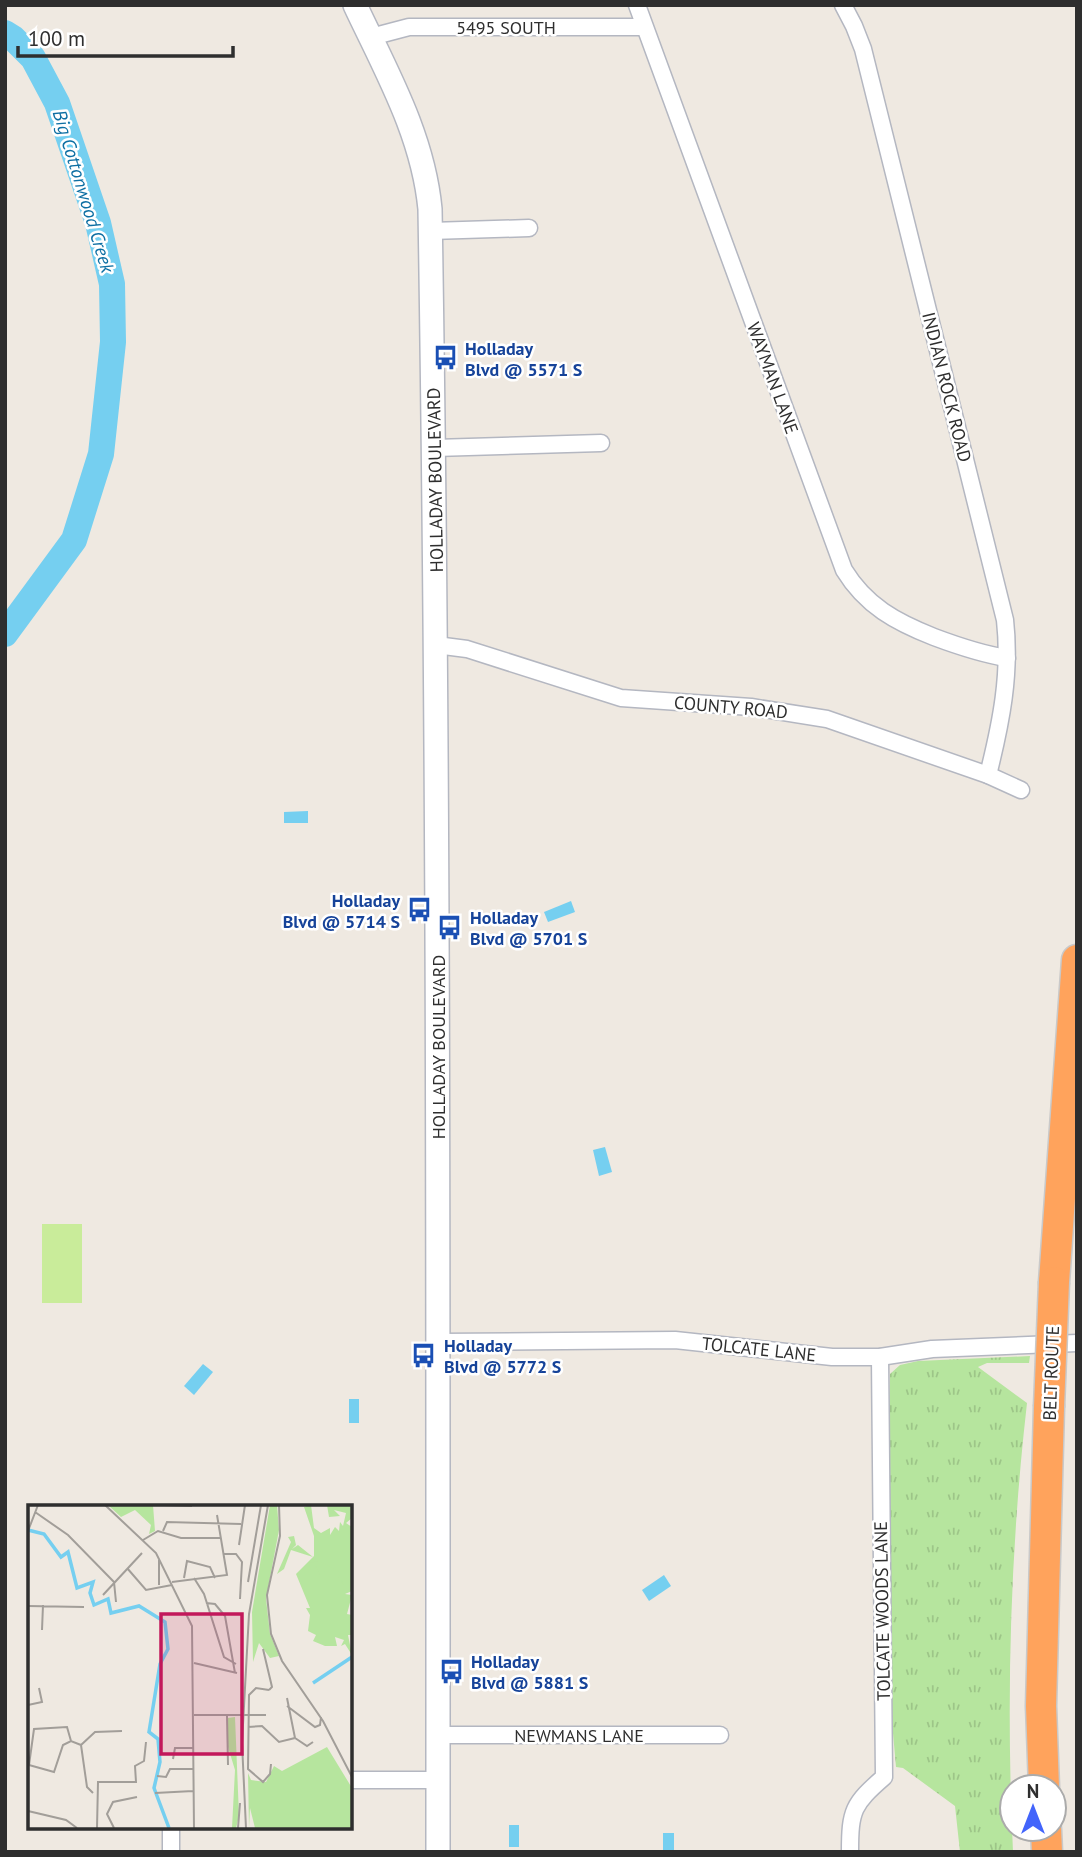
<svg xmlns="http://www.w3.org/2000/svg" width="1082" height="1857" viewBox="0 0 1082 1857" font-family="'PT Sans',sans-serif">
	<defs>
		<pattern id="grass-tufts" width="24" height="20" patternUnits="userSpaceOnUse" patternTransform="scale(1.75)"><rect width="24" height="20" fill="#b6e59e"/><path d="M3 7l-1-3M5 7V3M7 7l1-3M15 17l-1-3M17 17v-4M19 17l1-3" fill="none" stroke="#9dc588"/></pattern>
	</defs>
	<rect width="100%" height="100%" fill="#efe9e1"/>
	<path fill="url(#grass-tufts)" d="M1030,1356L1029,1363H987L978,1367L1027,1403C1010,1551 1006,1702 1013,1852H960L955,1806L903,1768L896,1767L889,1688L886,1465L889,1448L890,1374L900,1365L918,1361Z"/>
	<rect fill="#c9ec9a" x="42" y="1224" width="40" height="79"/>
	<g fill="#75cff0">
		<polygon points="308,811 308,823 284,823 284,812"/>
		<polygon points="571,901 575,912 548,922 544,912"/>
		<polygon points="605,1147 612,1172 599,1176 593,1150"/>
		<polygon points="203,1364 213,1372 194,1395 184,1386"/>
		<rect x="349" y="1399" width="10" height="24"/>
		<polygon points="664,1575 671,1586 649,1601 642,1590"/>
		<rect x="509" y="1825" width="10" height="22"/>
		<rect x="663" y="1833" width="11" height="19"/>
	</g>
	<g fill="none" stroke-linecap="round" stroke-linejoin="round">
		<polyline stroke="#75cff0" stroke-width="26" points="5,33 13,38 33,58 57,103 98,223 112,284 113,342 101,454 74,540 5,634"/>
		<defs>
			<g id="street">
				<path d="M637,5L844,570C866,606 896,622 934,637C958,646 981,654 1007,658"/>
				<path d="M843,5L854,26L863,49L1005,620C1011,674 1001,723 988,775"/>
				<polyline points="371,37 409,27 644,27"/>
				<polyline points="431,231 529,228"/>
				<polyline points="435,448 601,443"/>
				<polyline points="436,645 467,649 621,698 751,707 827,719 988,775 1021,790"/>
				<polyline points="440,1342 675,1340 832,1357 880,1357 932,1349 1077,1343"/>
				<polyline points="438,1735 720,1735"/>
				<polyline points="350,1780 438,1780"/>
				<polyline points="171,1827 171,1852"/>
				<path d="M850,1852C850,1810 853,1804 884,1777L880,1357"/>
			</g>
			<path id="secondary" d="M355,5C386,71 423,135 430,209C439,756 438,1304 438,1852"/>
			<g id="highway">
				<polyline points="1054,1282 1077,960"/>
				<polyline points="1044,1787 1041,1706 1049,1407"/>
				<polyline points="1046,1829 1047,1852"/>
			</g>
		</defs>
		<use href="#street" stroke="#b4b7c1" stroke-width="19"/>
		<use href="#secondary" stroke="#b4b7c1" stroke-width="26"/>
		<use href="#highway" stroke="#c9c9c9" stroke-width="33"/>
		<use href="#street" stroke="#fff" stroke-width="16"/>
		<use href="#secondary" stroke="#fff" stroke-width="23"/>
		<use href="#highway" stroke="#ffa35c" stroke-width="30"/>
		<defs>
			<polyline id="highway-bridge" points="1049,1407 1054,1282"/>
		</defs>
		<use href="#highway-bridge" stroke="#c9c9c9" stroke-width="33" stroke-linecap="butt"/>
		<use href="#highway-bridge" stroke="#ffa35c" stroke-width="30"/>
	</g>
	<defs>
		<symbol id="bus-bare" viewBox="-9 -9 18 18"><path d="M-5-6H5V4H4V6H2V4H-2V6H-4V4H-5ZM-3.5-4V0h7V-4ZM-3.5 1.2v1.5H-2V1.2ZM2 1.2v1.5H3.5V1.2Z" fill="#1a4fb4" stroke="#fff" stroke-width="2.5" paint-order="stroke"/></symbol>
	</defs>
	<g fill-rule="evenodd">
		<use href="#bus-bare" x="428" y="340" width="35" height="35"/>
		<use href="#bus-bare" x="402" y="892" width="35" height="35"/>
		<use href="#bus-bare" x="432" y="910" width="35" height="35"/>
		<use href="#bus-bare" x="406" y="1338" width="35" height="35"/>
		<use href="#bus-bare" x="434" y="1654" width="35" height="35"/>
	</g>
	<g text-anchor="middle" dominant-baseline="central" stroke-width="5" stroke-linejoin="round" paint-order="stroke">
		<g font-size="18" fill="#2e2e2e" stroke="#fff">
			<text x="506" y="27">5495 SOUTH</text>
			<text transform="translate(773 378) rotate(70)">WAYMAN LANE</text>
			<text transform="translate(947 387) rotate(76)">INDIAN ROCK ROAD</text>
			<text transform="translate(435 480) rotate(-91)">HOLLADAY BOULEVARD</text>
			<text transform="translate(731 707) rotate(5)">COUNTY ROAD</text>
			<text transform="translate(438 1047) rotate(-90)">HOLLADAY BOULEVARD</text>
			<text transform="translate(759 1349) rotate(6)">TOLCATE LANE</text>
			<text transform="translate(1051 1373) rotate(-88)">BELT ROUTE</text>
			<text transform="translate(882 1611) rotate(-91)">TOLCATE WOODS LANE</text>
			<text x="579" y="1735">NEWMANS LANE</text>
		</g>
		<g font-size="18" font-weight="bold" fill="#164399" stroke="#fff" text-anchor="start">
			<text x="465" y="348">Holladay<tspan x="465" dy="21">Blvd @ 5571 S</tspan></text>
			<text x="400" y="900" text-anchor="end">Holladay<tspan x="400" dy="21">Blvd @ 5714 S</tspan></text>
			<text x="470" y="917">Holladay<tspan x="470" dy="21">Blvd @ 5701 S</tspan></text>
			<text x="444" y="1345">Holladay<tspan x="444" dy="21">Blvd @ 5772 S</tspan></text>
			<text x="471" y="1661">Holladay<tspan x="471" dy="21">Blvd @ 5881 S</tspan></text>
		</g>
		<g font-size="19" font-style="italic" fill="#0d6fa3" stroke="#fff">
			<text transform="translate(84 191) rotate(73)">Big Cottonwood Creek</text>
		</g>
	</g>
	<g transform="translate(28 1505)">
		<rect width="324" height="324" fill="#efe9e1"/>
		<path d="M80,0H125L127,26L121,29L123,20L107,5L93,12ZM242,0H249L251,25L238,94L242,129L251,151L242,153L231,138L225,157L224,107ZM283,0L286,23L293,28L302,23V30L307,22L311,26L312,17L315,21L318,8L306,5L312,11L301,12L299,0H324V13L318,18L324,22V86L317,89L324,90L319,109L324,110V130H320L324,150L317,139L313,141L316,135L307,132L309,141H297L285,136L288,130L280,126L282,110L278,103H282L268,69L286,51V31L276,2ZM207,212L211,311L208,323H204L207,265L200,242V213ZM299,242L324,283V323H227L222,303L221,323L220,268L223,275L238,277L246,261L254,266Z" fill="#b6e59e"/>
		<path d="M266,31L268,40L264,44L270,40L285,52L263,45L256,64L249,69L263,37L260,32ZM290,56L310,66L316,81L309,70L297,66L292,70L288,61L283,65L281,58Z" fill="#b6e59e"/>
		<path fill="none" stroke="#75cff0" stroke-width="3.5" d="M0,25L16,29L33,52L40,47L49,83L65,77L62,88L66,100L80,94L83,108L111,101L137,117L140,144L132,159L121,227L130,234L132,257L126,283L141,323M285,178L324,152"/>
		<path fill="none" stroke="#a29e99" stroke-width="2" d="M77,0L128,48L164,121L166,323M136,0L164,1M251,0L252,31L239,90L243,129L254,156L295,216L324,272M7,7L40,30L86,77L88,97M0,26L10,0M135,26L139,17L213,19M115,35L130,26L153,33H193M211,40L217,0M196,49H208L214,57L212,94M131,55V80M99,63L118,85L144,80M156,73L159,56L182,62L187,73M166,73L176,89L196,152L208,159M144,77L199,70L189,10M220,77L233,0M75,90L114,48M178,98L187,99L197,111L207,168M0,101L56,102M14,125L15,100M235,144L244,182L241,185M166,158L209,168M241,185L228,183L221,190L220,264L235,277L242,269L243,259M259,193L267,233M0,200L14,197L11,183M259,201L287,222L292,220L293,212M166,210H238M199,211L200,260M220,222L234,221L251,237L267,233M267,233L279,241L285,237M53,240L59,282L65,288M53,240L67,227L94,226M145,254L147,243H165M1,260L6,224L39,222L43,236M1,260L26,267L35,240L43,236L53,240M129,271L138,272L142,264H166M127,288L165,286M0,306L38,315L49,323M69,323L70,277H108L107,261L116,256L118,237M86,323L79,309L85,297L109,292M210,323L212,298M218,323L214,238L221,109L240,0"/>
		<path fill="#c2185b" fill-opacity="0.15" stroke="#c2185b" stroke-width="3.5" d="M133,109H214V249H133Z"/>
		<rect width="324" height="324" fill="none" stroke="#2e2e2e" stroke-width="3.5"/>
	</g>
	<rect width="1082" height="1857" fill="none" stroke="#2e2e2e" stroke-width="14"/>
	<g transform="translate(1033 1808)"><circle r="33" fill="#ffffff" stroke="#ababab" stroke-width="2"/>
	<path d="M0-5L12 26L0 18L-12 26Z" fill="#4264fb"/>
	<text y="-10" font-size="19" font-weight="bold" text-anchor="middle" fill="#2e2e2e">N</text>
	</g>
	<path d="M18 46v10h215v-10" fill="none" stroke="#2e2e2e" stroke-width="3.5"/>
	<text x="28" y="46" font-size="21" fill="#2e2e2e" stroke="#ffffff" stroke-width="5" paint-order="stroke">100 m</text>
</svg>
